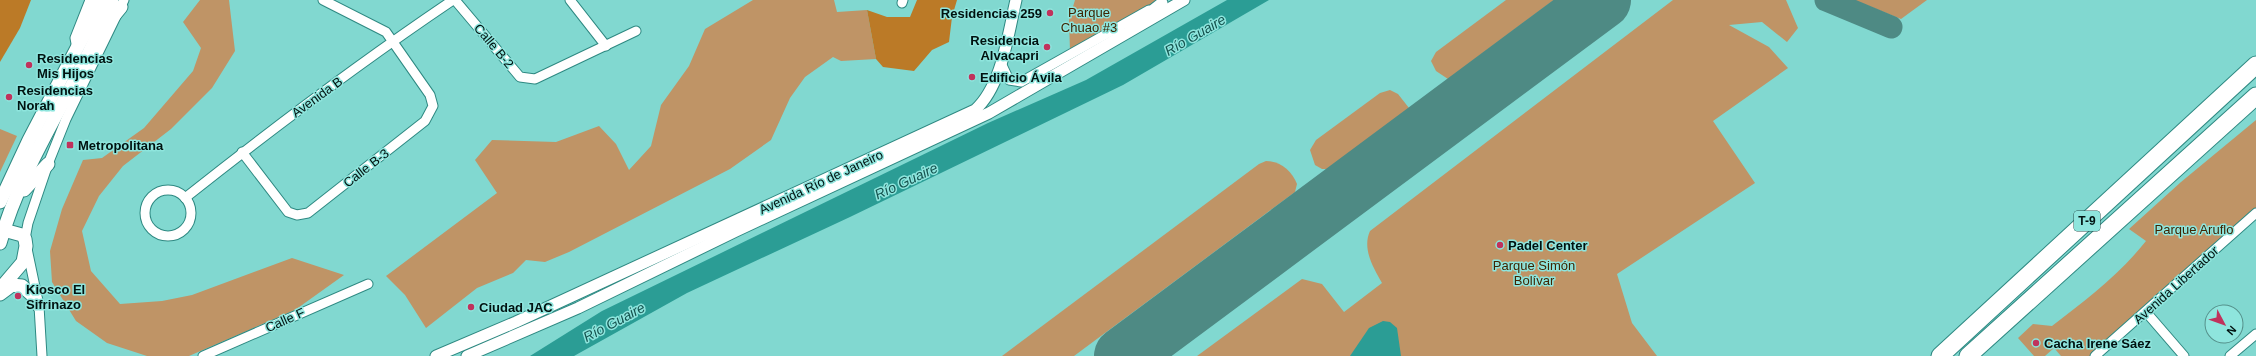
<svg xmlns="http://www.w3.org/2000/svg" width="2256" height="356" viewBox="0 0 2256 356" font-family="Arial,sans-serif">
	<rect width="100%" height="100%" fill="#81d8d0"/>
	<g fill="#bf9466">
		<polygon points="200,0 229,0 235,51 212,88 171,129 123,166 99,196 82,231 91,271 120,304 162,301 192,295 292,258 344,275 295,310 189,356 147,356 107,343 76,321 52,282 50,251 62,209 83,160 102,158 144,128 193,71 201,48 183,22"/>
		<polygon points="753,0 834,0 837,12 867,10 876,59 841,61 833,57 805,77 790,98 771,140 730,169 569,252 545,262 526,260 513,273 477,288 426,328 405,295 386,276 497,193 475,160 492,140 556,142 599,126 616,144 629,170 651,146 661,105 689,66 705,29"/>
		<polygon points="1075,0 1161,0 1070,52 1069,20"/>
		<polygon points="1506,0 1554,0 1448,79 1436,71 1431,61 1436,52"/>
		<path d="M1673,0H1786L1798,28L1787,42L1762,22L1729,25L1769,47L1788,68L1713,121L1755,183L1617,274L1632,323L1657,356H1197L1302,279L1322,284L1344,312L1382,283C1373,267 1362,249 1370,231Z"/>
		<polygon points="1854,0 1927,0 1901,19"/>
		<polygon points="1390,90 1398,94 1409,108 1327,169 1322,169 1315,165 1310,150 1316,140 1380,93"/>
		<path d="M2256,120V210L2090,356H2061L2054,348L2045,356H2034L2018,338L2033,324L2052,326C2086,300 2120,274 2146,241L2129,229L2181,182Z"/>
		<polygon points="0,129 17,136 0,172"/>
		<path d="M1266,161C1280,161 1292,171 1297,184L1295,192L1074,356H1002L1259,164Z"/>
	</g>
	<g fill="#bb7a27">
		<polygon points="0,0 31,0 20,28 0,62"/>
		<polygon points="917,0 957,0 952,17 949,42 932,50 914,71 883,67 876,59 867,10 887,17 910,17"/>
	</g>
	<g fill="#2b9d95">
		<polygon points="1227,0 1269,0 1123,85 850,217 687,293 574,356 530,356 602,311 988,123 1086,80"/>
		<polygon points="1383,321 1390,322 1397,328 1401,356 1350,356 1369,328"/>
	</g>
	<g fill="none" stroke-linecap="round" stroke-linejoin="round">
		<polyline stroke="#4e8a84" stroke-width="23" points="1826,0 1891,27"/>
		<polyline stroke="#4e8a84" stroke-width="58" points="1123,356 1602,0"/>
		<defs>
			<g id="minor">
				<polyline points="455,0 520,77 535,79 636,31"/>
				<polyline points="570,0 606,46"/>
				<polyline points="902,3 903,0"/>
				<polyline points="77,49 75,38 90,0"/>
				<polyline points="1001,63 1009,80 1021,82 1149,10"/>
				<polyline points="242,152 288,212 297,215 308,213 425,121 433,106 430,95 386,32 323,0"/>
				<circle cx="168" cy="213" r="23"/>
				<path d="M185,198C272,129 361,62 453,0"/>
				<polyline points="2146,312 2184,356"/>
				<polyline points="42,356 39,306 25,239 28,223 48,164 66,119 124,0"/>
				<polyline points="203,356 368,284"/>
				<polyline points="2095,356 2256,213"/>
				<polyline points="2230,356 2256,334"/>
			</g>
			<g id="tertiary">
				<polyline points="1144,17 1162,3"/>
				<path d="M436,356L516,322L975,110C1002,86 1008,34 1016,0"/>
				<polyline points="467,356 578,308 736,231 989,113 1184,0"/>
			</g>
			<g id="secondary">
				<polyline points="107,24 121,7"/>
				<polyline points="24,190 48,164"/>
				<polyline points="0,202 29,140 89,25 100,0"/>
				<polyline points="0,229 22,235 25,239 26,246 23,262 0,289"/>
				<path d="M0,243C24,156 81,83 112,0"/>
				<polyline points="0,294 12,285 22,286 32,295 39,306"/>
			</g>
			<g id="motorway">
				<polyline points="1940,356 2256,65"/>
				<polyline points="1968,356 2256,96"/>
			</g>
		</defs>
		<use href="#minor" stroke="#2e8982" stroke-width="11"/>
		<use href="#tertiary" stroke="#2e8982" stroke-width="13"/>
		<use href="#secondary" stroke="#2e8982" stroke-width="15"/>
		<use href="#motorway" stroke="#2e8982" stroke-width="19"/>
		<use href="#minor" stroke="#fff" stroke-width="9"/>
		<use href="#tertiary" stroke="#fff" stroke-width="11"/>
		<use href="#secondary" stroke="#fff" stroke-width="13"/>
		<use href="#motorway" stroke="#fff" stroke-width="17"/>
	</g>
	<g fill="#c0325c" stroke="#8ee5dd" stroke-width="1.5">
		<circle cx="1050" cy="13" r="4"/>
		<circle cx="1047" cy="47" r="4"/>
		<circle cx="29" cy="65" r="4"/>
		<circle cx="972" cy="77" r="4"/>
		<circle cx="9" cy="97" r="4"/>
		<rect x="66" y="141" width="8" height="8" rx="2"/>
		<circle cx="1500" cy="245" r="4"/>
		<circle cx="18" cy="296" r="4"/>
		<circle cx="471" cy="307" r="4"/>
		<circle cx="2036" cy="343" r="4"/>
	</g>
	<g text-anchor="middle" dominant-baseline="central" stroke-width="3" stroke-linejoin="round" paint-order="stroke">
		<rect fill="#8ee5dd" stroke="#2b514e" stroke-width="1" x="2074" y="211" width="26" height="20" rx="3"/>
		<g font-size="12" font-weight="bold" fill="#001210">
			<text x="2087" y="221">T-9</text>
		</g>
		<g font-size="13" fill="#3f2402" stroke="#8ee5dd">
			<text x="1089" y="12">Parque<tspan x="1089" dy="15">Chuao #3</tspan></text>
			<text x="2194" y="229">Parque Aruflo</text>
			<text x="1534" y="265">Parque Simón<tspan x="1534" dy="15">Bolívar</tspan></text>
		</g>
		<g font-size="13" font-weight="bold" fill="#001210" stroke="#8ee5dd" text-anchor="start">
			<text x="1042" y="13" text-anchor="end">Residencias 259</text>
			<text x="1039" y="40" text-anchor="end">Residencia<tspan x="1039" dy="15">Alvacapri</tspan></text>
			<text x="37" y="58">Residencias<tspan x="37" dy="15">Mis Hijos</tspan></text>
			<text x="980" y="77">Edificio Ávila</text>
			<text x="17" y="90">Residencias<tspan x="17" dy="15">Norah</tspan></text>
			<text x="78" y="145">Metropolitana</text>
			<text x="1508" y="245">Padel Center</text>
			<text x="26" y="289">Kiosco El<tspan x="26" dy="15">Sifrinazo</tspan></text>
			<text x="479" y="307">Ciudad JAC</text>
			<text x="2044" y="343">Cacha Irene Sáez</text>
		</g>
		<g font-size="13" fill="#001210" stroke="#8ee5dd">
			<text transform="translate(494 46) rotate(50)">Calle B-2</text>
			<text transform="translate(317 97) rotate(-36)">Avenida B</text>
			<text transform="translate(366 168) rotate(-38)">Calle B-3</text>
			<text transform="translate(821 182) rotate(-25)">Avenida Río de Janeiro</text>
			<text transform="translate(2176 285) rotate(-42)">Avenida Libertador</text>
			<text transform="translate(285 320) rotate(-24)">Calle F</text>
		</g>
		<g font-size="14" font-style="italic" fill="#14524e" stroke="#8ee5dd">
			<text transform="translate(1195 35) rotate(-30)">Río Guaire</text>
			<text transform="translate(906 181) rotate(-25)">Río Guaire</text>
			<text transform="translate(614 322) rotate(-28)">Río Guaire</text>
		</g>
	</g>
	<g transform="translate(2224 324) rotate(131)"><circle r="19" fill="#8ee5dd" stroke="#55918b"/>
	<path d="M0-3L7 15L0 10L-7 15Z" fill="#c0325c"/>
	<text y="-6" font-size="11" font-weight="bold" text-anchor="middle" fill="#001210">N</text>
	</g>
</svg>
